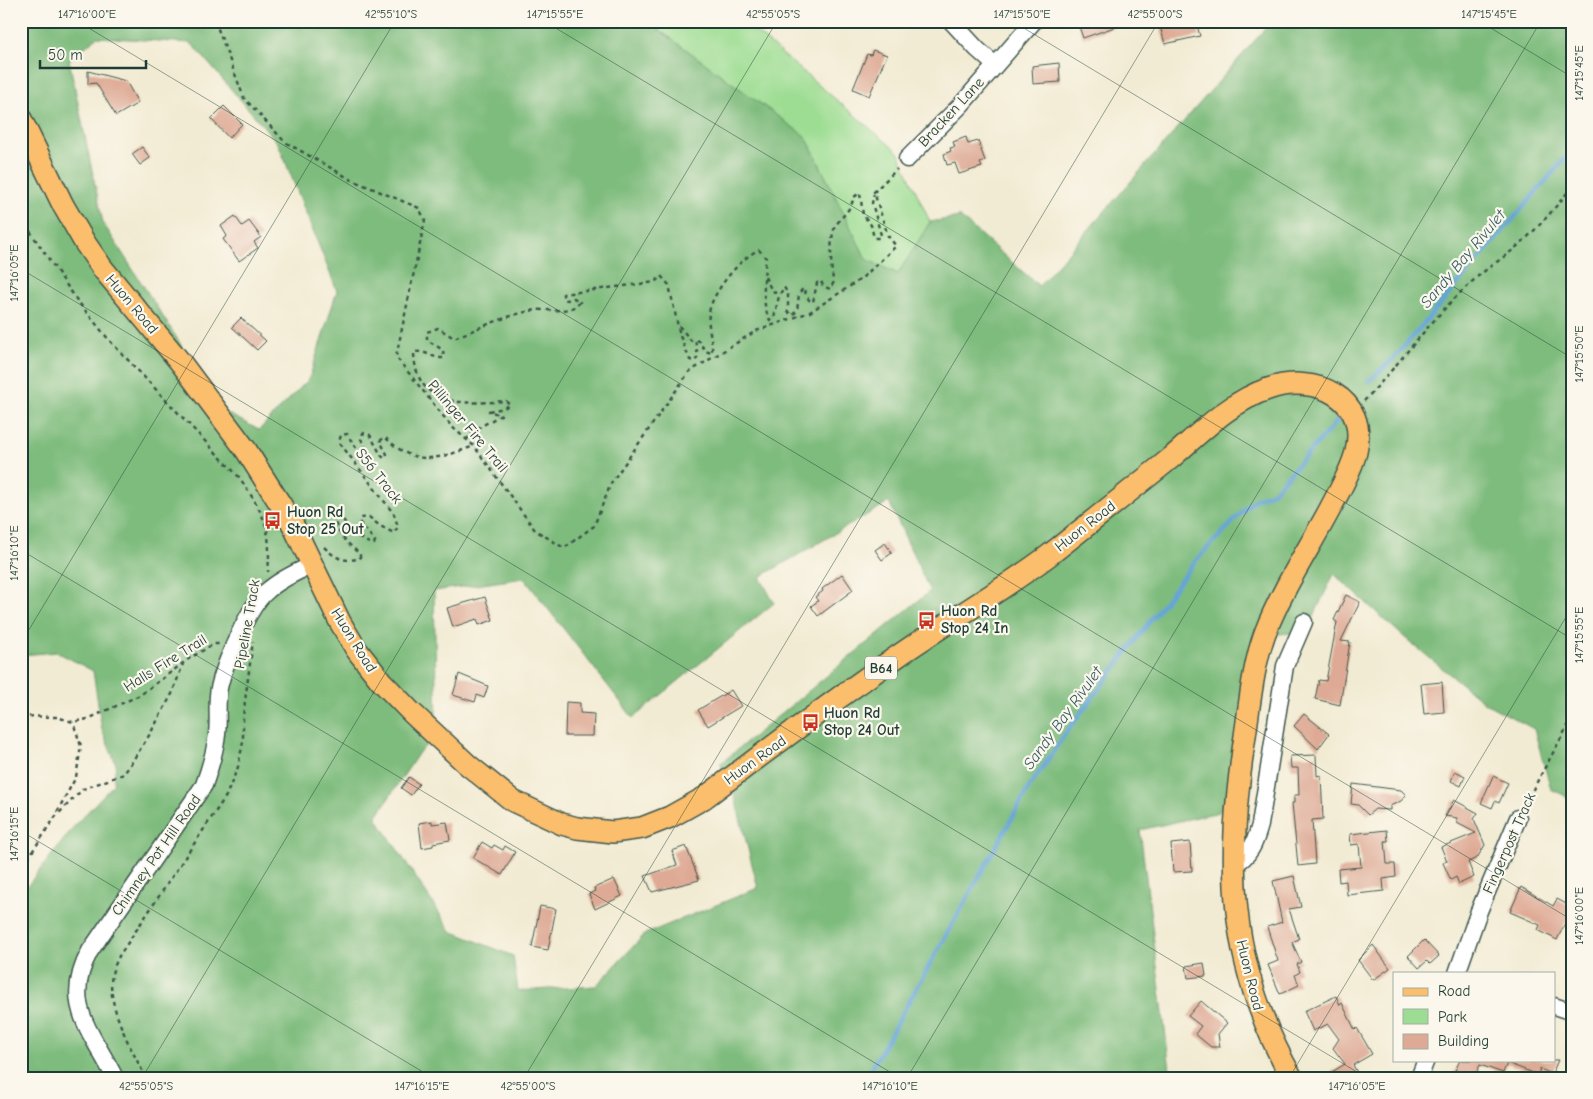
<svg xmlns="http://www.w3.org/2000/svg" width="1593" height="1099" viewBox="0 0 1593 1099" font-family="'Comic Neue',sans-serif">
	<rect width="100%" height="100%" fill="#fbf7ec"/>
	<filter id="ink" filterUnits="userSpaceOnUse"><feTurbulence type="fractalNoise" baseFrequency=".02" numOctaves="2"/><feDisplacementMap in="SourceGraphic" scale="10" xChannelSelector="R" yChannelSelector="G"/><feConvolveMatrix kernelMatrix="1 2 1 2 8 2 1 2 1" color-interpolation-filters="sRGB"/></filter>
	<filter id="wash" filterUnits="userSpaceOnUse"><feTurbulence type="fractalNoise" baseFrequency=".0096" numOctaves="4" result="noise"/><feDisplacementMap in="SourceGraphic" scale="20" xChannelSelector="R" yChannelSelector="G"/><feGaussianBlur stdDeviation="1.12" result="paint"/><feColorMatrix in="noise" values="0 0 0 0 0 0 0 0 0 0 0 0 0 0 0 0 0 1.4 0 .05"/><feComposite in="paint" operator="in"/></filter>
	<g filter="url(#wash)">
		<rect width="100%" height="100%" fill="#f2ebd3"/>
		<polygon fill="#9ddd93" stroke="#5e8d64" points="647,21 743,21 898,152 930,222 898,274 866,259 806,137"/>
		<path fill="#7ebc7d" stroke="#4e7c58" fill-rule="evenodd" d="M21,21H647L806,137L866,259L898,274L930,222L960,217L1039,286L1272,21H1572V799L1551,789L1534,729L1485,703L1404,637L1334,574L1306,632L1265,635L1241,766L1219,812L1140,830L1171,1078H21V894L76,824L113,785L116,764L102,730L93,671L57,652L21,655ZM97,37L191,43L278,143L337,291L309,379L259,430L217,408L178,340L103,223L69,60ZM889,502L930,591L720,764L730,778L758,888L645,934L596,986L518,991L513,956L451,931L376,817L420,751L437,736L434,591L524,578L633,718L774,603L760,577Z"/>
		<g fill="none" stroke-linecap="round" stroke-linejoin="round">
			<g stroke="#65a4d7" stroke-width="4.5">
				<polyline points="1369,381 1395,357 1572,150"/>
				<polyline points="866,1078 1030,786 1068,730 1196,560 1254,500 1273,492 1339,419"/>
			</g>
		</g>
		<g id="blocks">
			<g fill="#deaa95">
				<polygon points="1077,21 1126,21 1126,23 1083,38"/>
				<polygon points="1181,21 1196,21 1200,36 1165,44 1160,26"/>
				<polygon points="873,50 887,55 869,96 853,89 867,54 871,55"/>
				<polygon points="1059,63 1060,82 1033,84 1032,66"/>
				<polygon points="88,71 126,81 138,103 116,116 96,83 88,84"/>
				<polygon points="224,106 242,124 229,138 211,119"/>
				<polygon points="966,137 968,144 978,141 985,161 980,163 982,167 959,174 955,163 947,165 944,154 951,151 950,148 955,147 953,142"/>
				<polygon points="142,147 150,158 140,165 132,154"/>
				<polygon points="235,216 242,226 249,221 261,237 254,242 258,248 239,261 223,239 227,236 221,226"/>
				<polygon points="241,318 266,341 257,350 232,327"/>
				<polygon points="885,543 892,553 882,560 875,550"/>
				<polygon points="842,574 853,590 818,616 811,606 818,601 815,597 823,591 822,589"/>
				<polygon points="1346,595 1360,602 1341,641 1350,642 1340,705 1315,699 1319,680 1326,681 1337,622 1334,620"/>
				<polygon points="485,597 493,620 479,625 477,619 453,627 447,608"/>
				<polygon points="459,674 488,686 484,698 477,695 475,702 453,695"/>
				<polygon points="1442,682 1444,712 1424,714 1421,684"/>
				<polygon points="731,690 741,706 708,726 698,710"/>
				<polygon points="566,702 580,703 580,713 594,714 593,736 565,736"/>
				<polygon points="1304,714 1329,734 1318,749 1294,726"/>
				<polygon points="1316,755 1317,776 1321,775 1323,819 1312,820 1315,864 1298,866 1292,803 1294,803 1294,795 1299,795 1298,768 1291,768 1290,756"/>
				<polygon points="1455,771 1465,776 1461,786 1451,781"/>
				<polygon points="1493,776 1508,783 1499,803 1495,801 1492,808 1481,803"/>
				<polygon points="409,777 419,784 411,795 401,788"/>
				<polygon points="1353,784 1401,790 1406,795 1401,801 1390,806 1390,810 1375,809 1368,815 1358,805 1351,804"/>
				<polygon points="1454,800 1478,813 1474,819 1485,845 1477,858 1468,862 1474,877 1459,884 1456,877 1451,880 1448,874 1443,863 1447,861 1441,847 1476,833 1457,823 1457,818 1445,816"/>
				<polygon points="432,821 432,824 447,822 450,840 433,843 433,846 422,848 419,823"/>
				<polygon points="1387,830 1388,841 1385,841 1387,864 1395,864 1396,877 1383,879 1384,891 1347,895 1346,881 1339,882 1338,869 1361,867 1359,844 1351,845 1350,834"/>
				<polygon points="482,842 492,848 494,845 503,850 505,846 515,852 502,875 473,858"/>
				<polygon points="1190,842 1192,871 1173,872 1171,844"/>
				<polygon points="686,846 699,880 652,892 645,876 677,865 672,851"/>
				<polygon points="1294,876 1301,907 1289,909 1299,939 1292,942 1301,962 1297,964 1300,972 1295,975 1299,985 1280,994 1268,965 1278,961 1267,927 1282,922 1273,881"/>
				<polygon points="614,879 622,896 595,909 589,894 595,891 594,888"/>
				<polygon points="1521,887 1553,906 1557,899 1572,907 1572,922 1567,919 1557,940 1538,930 1540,925 1510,912"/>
				<polygon points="540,906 556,909 548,950 532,947"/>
				<polygon points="1424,940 1439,956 1430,964 1427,961 1419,968 1408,956"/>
				<polygon points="1373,945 1390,968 1373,980 1358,960"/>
				<polygon points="1204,963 1206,976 1188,978 1186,966"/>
				<polygon points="1336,996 1340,1005 1342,1003 1355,1030 1357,1028 1372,1054 1353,1065 1360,1078 1322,1078 1345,1064 1333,1048 1339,1039 1328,1024 1313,1031 1304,1011"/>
				<polygon points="1201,1001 1227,1023 1218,1034 1220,1047 1211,1047 1195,1034 1201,1026 1188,1016"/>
				<polygon points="1460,1060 1558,1060 1552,1074 1540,1069 1538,1075 1507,1063 1503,1073 1480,1065 1474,1078 1460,1078 1453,1075"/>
			</g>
		</g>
	</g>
	<g filter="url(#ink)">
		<use href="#blocks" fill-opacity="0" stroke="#3f574c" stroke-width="1"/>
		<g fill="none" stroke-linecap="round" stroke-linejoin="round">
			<defs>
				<g id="minor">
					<polyline points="951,21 977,49 995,65"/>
					<polyline points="907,159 961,105 1034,21"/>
					<path d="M1233,865C1250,857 1255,843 1260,825L1285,666L1304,622"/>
					<polyline points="1457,973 1479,911 1518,818"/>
					<polyline points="1554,1006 1572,1012"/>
					<path d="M115,1078C91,1030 61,1004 90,951L204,785C210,768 215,752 217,734C219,719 216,703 219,688C224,665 248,607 266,592C279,580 296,572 312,565"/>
					<polyline points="1419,1078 1426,1060"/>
				</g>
				<path id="major" d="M21,119L63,205L85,243L103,269L181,363L246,450L291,521L340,622L356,649L381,681L412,713L468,765L513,801L562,824L577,828L613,832L642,828L670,817L704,798C768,750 832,701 898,656C947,622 1000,592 1048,556C1089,524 1130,491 1171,458C1200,433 1231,401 1268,389C1314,373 1369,397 1356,452C1351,471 1340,490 1331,507C1309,549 1282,589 1265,633C1253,666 1250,702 1245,736C1226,863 1227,963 1292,1078"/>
			</defs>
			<use href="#minor" stroke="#3f574c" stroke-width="19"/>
			<use href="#major" stroke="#3f574c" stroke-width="24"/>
			<g stroke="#3f574c" stroke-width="2.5" stroke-dasharray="4 4" stroke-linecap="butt">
				<polyline points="215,21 244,98 285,142 352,180 419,208 425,220 396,357 452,427 474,446 535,530 564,548 594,526 611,483 689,372 756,331 810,312 861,279 896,246 888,236 874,192 897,169"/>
				<path d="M21,218L76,299L109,340L239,477C264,514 272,527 268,572"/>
				<polyline points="765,277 771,289 779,296"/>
				<polyline points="679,326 694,344"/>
				<path d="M1364,401C1402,361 1433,316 1475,279C1487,268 1502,259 1514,249C1536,231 1554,209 1572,187"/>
				<path d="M466,440L476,429L501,415L489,411L504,408L510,404L506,401C465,404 415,409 414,352C426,350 433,359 444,358L443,350L427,340V332L438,328L454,338C477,329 512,313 536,310C548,309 572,314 580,302L574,298L567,300L563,298V294L655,282L661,276L669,285L680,336L690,360L695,361L698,357L695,339L699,341L705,351L712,353C713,340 707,327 709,313C711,294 741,256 759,250L766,258C764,274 761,306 770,320L774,318L779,296L784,287L788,294V312L792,315L797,311L799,294L803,288L809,300L813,302L817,283L821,281L823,286L830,289L834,282C830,273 830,236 835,227C842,215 850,212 854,197L860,193L863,215L871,225L874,238H879L881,235L872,203L874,194"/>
				<path d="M324,547C335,558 344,563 360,558V554C346,543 332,528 334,510L338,511C346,525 356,541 374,544L375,541L359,522L362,518L369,517L380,526L394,533L398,527L394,514L339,442L341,435L347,434L361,456L366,455L367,450L361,439L363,433L370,435L381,455L384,458L387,454L380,441L385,437C415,467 436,460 474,446"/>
				<polyline points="21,716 57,717 73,722 88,719 140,695 190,658 214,644 219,644"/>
				<polyline points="1525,804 1572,718"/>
				<polyline points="57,812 76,777 81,746 73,722"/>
				<polyline points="21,863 28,858 56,816 83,789 124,774 150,734 172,694 183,664"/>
				<path d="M146,1078C132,1050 106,1006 112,974C113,968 117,961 119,956L226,796L238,767L243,742V716L253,641"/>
			</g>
			<use href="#minor" stroke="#fff" stroke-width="16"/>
			<use href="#major" stroke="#fabe6d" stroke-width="21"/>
		</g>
	</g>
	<path fill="none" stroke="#1f3d34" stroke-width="1" stroke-opacity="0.45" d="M77,21L1572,920M544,21L1572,639M1012,21L1572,358M1479,21L1572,77M21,269L1367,1078M21,550L900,1078M21,643L395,21M21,831L433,1078M142,1078L777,21M524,1078L1159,21M907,1078L1541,21M1289,1078L1572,607"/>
	<defs>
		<symbol id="bus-bare" viewBox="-9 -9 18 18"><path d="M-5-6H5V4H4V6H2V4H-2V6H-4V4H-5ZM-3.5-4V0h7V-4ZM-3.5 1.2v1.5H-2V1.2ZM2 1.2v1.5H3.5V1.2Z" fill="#c8321e" stroke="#fbf7ec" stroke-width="2.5" paint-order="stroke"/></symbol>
	</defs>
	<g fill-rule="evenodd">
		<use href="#bus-bare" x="260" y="508" width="25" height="25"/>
		<use href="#bus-bare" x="914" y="608" width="25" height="25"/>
		<use href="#bus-bare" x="798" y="710" width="25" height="25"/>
	</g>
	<g text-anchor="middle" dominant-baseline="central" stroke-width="4.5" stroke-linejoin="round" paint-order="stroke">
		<rect fill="#fbf7ec" stroke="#61756b" stroke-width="1" x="865" y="656.5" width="32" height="23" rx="4"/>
		<g font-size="14" font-weight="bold" fill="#1f3d34">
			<text x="881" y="668">B64</text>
		</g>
		<g font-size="15" fill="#1f3d34" stroke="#fbf7ec">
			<text transform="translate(951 112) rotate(-47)">Bracken Lane</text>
			<text transform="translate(132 304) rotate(50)">Huon Road</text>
			<text transform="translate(468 426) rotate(50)">Pillinger Fire Trail</text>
			<text transform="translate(379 476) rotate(52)">S56 Track</text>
			<text transform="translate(1085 526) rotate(-38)">Huon Road</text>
			<text transform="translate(247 624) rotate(-80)">Pipeline Track</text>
			<text transform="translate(354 640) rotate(58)">Huon Road</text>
			<text transform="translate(165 663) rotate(-32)">Halls Fire Trail</text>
			<text transform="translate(755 760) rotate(-36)">Huon Road</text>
			<text transform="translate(1509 843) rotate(-66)">Fingerpost Track</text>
			<text transform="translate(156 855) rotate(-55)">Chimney Pot Hill Road</text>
			<text transform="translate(1250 975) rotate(76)">Huon Road</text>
		</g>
		<g font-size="15" font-weight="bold" fill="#1f3d34" stroke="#fbf7ec" text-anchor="start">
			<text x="287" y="512">Huon Rd<tspan x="287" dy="17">Stop 25 Out</tspan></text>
			<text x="941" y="611">Huon Rd<tspan x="941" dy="17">Stop 24 In</tspan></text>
			<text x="824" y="713">Huon Rd<tspan x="824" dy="17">Stop 24 Out</tspan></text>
		</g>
		<g font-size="16" font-style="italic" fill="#345c65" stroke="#fbf7ec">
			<text transform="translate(1463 259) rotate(-50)">Sandy Bay Rivulet</text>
			<text transform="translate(1063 718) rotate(-54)">Sandy Bay Rivulet</text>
		</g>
	</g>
	<rect width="1593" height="1099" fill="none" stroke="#fbf7ec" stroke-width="55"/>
	<rect x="1393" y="972" width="162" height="90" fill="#fbf7ec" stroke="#a3ada2"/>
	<rect x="1403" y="988" width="25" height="8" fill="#fabe6d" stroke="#a3ada2"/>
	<text x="1438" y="996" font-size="15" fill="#1f3d34">Road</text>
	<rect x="1403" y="1009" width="25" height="15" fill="#9ddd93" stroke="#a3ada2"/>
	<text x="1438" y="1022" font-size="15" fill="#1f3d34">Park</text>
	<rect x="1403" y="1034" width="25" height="15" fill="#deaa95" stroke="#a3ada2"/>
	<text x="1438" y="1046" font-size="15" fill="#1f3d34">Building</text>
	<path d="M40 60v8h106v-8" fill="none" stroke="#1f3d34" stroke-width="2.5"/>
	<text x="48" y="60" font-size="15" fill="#1f3d34" stroke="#fbf7ec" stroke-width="4" paint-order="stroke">50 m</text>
	<rect x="28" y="28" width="1538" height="1044" fill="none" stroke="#1f3d34" stroke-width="2"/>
	<g font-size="12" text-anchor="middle" fill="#1f3d34">
		<text x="87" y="18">147°16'00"E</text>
		<text x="391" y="18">42°55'10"S</text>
		<text x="555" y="18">147°15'55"E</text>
		<text x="773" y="18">42°55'05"S</text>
		<text x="1022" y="18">147°15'50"E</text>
		<text x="1155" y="18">42°55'00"S</text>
		<text x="1489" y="18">147°15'45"E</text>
		<text transform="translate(1579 73) rotate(-90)" y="4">147°15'45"E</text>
		<text transform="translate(14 273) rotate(-90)" y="4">147°16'05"E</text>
		<text transform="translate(1579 354) rotate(-90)" y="4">147°15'50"E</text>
		<text transform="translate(14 553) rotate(-90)" y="4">147°16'10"E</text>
		<text transform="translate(1579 635) rotate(-90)" y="4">147°15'55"E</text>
		<text transform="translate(14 834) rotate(-90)" y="4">147°16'15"E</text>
		<text transform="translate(1579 916) rotate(-90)" y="4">147°16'00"E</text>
		<text x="146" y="1090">42°55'05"S</text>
		<text x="422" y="1090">147°16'15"E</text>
		<text x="528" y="1090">42°55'00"S</text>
		<text x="890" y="1090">147°16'10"E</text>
		<text x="1357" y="1090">147°16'05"E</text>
	</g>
</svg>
